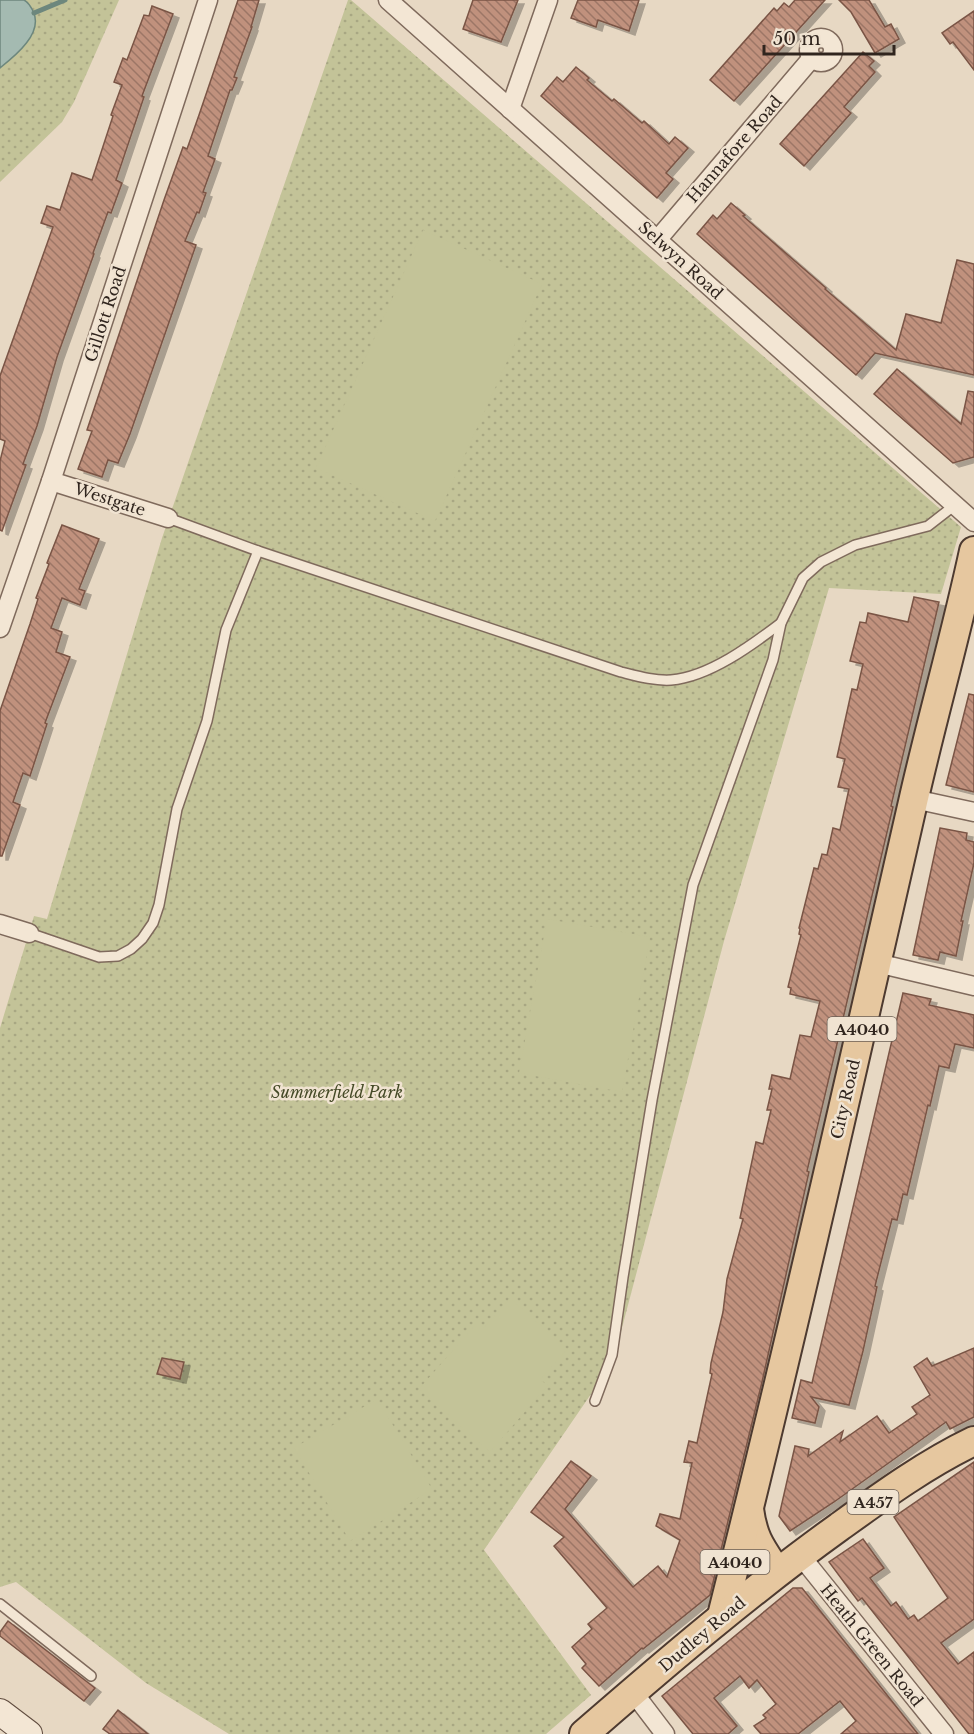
<svg xmlns="http://www.w3.org/2000/svg" width="974" height="1734" viewBox="0 0 974 1734" font-family="'Libre Baskerville',serif">
	<defs>
		<pattern id="park-dots" width="8" height="8" patternUnits="userSpaceOnUse" patternTransform="scale(1.5)"><rect width="8" height="8" fill="#c3c398"/><path d="M2 2h.1M6 6h.1" fill="none" stroke="#a8a783" stroke-width="1.8" stroke-linecap="round"/></pattern>
		<pattern id="building-back-hatch" width="6" height="6" patternUnits="userSpaceOnUse" patternTransform="scale(1.5)"><rect width="6" height="6" fill="#c0917d"/><path d="M-1 5l2 2M0 0l6 6M5-1l2 2" fill="none" stroke="#9c7666"/></pattern>
		<filter id="shadow"><feDropShadow dx="6" dy="4" stdDeviation="0" flood-color="#0004"/></filter>
	</defs>
	<rect width="100%" height="100%" fill="#e7d8c3"/>
	<g fill="url(#park-dots)">
		<polygon points="0,0 119,0 74,102 62,122 0,182"/>
		<polygon points="348,0 351,0 961,527 941,594 829,588 724,941 613,1362 484,1550 591,1695 546,1734 229,1734 146,1683 16,1582 0,1587 0,1028 34,916 47,919 162,538"/>
	</g>
	<g fill="#c3c398">
		<polygon points="423,230 542,284 435,521 316,468"/>
		<polygon points="547,919 650,937 622,1092 519,1073"/>
		<polygon points="510,1298 567,1349 540,1380 548,1385 490,1452 419,1389 477,1323 483,1329"/>
		<polygon points="377,1399 432,1489 350,1541 294,1448"/>
	</g>
	<path fill="#a4bab1" stroke="#6d877d" stroke-width="1.5" d="M0,0C7,0 18,0 24,0C28,2 31,7 33,11C44,33 15,56 0,68Z"/>
	<g fill="none" stroke-linecap="round" stroke-linejoin="round">
		<polyline stroke="#6d877d" stroke-width="5" points="34,13 65,0"/>
	</g>
	<g fill="url(#building-back-hatch)" stroke="#7a5445" stroke-width="1.5" filter="url(#shadow)">
		<polygon points="238,0 259,0 251,27 252,27 234,77 237,78 232,90 230,90 208,156 215,159 203,192 206,193 199,213 197,212 185,241 196,245 130,434 118,463 108,460 102,477 78,469 92,431 87,430 164,200 183,147 187,149 199,115"/>
		<polygon points="473,0 518,0 501,42 463,29"/>
		<polygon points="578,0 639,0 629,31 598,20 596,27 571,18"/>
		<polygon points="795,0 825,0 734,101 710,80 774,8 777,11 784,3 789,7"/>
		<polygon points="839,0 869,0 885,27 891,24 899,39 875,53 851,12"/>
		<polygon points="152,6 173,14 142,96 144,97 116,180 122,183 111,213 108,212 93,253 94,254 57,357 37,426 23,464 26,465 2,531 0,530 0,461 5,441 0,439 0,376 53,227 41,223 47,206 60,210 72,173 92,180 113,116 111,115 122,85 114,82 123,58 127,60 144,15 149,16"/>
		<polygon points="974,11 974,70 953,42 950,44 942,33"/>
		<polygon points="863,52 874,61 869,66 875,72 844,107 851,113 804,166 780,144"/>
		<polygon points="576,67 589,78 587,80 612,101 614,99 642,123 644,121 669,144 675,137 688,148 666,173 673,179 657,198 541,96 557,77 563,82"/>
		<polygon points="731,203 745,215 743,216 826,288 825,289 896,350 906,314 941,323 957,260 974,264 974,375 875,353 856,375 697,234 713,215 717,219"/>
		<polygon points="897,369 961,424 968,391 974,392 974,457 953,463 874,394"/>
		<polygon points="62,525 99,539 79,589 85,591 80,605 62,598 51,628 62,632 56,652 70,657 45,723 47,724 30,776 23,773 13,802 20,805 2,856 0,856 0,711 30,624 38,599 36,598 49,564 47,563"/>
		<polygon points="914,597 939,602 891,806 893,807 807,1171 809,1172 762,1382 710,1595 643,1649 642,1648 599,1686 582,1668 586,1664 572,1647 592,1629 588,1624 607,1608 554,1546 564,1537 531,1512 571,1461 591,1476 565,1509 633,1587 658,1566 667,1577 680,1540 656,1526 660,1514 680,1519 692,1463 684,1462 689,1441 697,1443 712,1374 710,1373 711,1363 723,1312 727,1279 743,1219 740,1218 756,1142 763,1144 771,1110 767,1110 772,1089 769,1089 772,1075 790,1079 800,1035 811,1037 820,1001 790,994 791,988 788,987 801,935 799,934 800,929 799,928 814,868 818,869 822,854 827,855 833,828 840,830 849,789 838,787 845,759 837,757 852,689 857,690 863,664 850,661 860,622 866,623 868,613 908,622"/>
		<polygon points="969,694 974,695 974,792 946,785"/>
		<polygon points="940,828 967,833 966,840 974,842 974,863 961,921 963,921 956,956 940,952 938,960 913,955"/>
		<polygon points="903,993 931,999 929,1005 974,1015 974,1048 955,1044 949,1068 939,1066 930,1106 928,1105 907,1195 903,1194 897,1220 892,1219 875,1286 877,1287 863,1351 849,1405 811,1397 819,1407 815,1423 792,1418 801,1380 812,1383"/>
		<polygon points="974,1348 974,1417 950,1429 946,1422 834,1502 790,1531 779,1516 795,1446 809,1449 808,1456 843,1431 840,1442 877,1416 889,1433 917,1414 912,1407 930,1395 914,1367 927,1358 932,1366"/>
		<polygon points="162,1358 184,1362 180,1379 157,1374"/>
		<polygon points="974,1462 974,1619 941,1643 958,1664 974,1652 974,1734 969,1734 862,1598 858,1601 829,1562 863,1539 884,1568 870,1578 891,1606 896,1602 908,1619 914,1615 918,1621 948,1598 894,1517"/>
		<polygon points="793,1588 802,1588 918,1734 841,1734 856,1721 840,1701 798,1734 761,1734 754,1726 766,1718 763,1715 776,1704 757,1680 749,1688 740,1676 714,1698 737,1726 728,1734 693,1734 662,1696"/>
		<polygon points="8,1621 95,1688 84,1701 0,1636 0,1632"/>
		<polygon points="118,1710 148,1734 110,1734 103,1729"/>
	</g>
	<g fill="none" stroke-linecap="round" stroke-linejoin="round">
		<defs>
			<g id="service">
				<path d="M168,518L258,551L621,672C637,676 654,681 671,680C709,677 752,645 781,623"/>
				<polyline points="29,933 99,957 118,956 131,949 142,939 153,923 159,905 177,809 207,721 226,630 258,551"/>
				<polyline points="595,1401 612,1355 623,1277 652,1100 693,885 773,660 781,623 803,578 821,562 855,545 928,526 955,505"/>
				<polyline points="0,1604 91,1676"/>
			</g>
			<g id="minor">
				<polyline points="388,0 974,522"/>
				<circle cx="821" cy="50" r="12"/>
				<polyline points="510,109 548,0"/>
				<polyline points="658,239 811,59"/>
				<polyline points="51,481 168,518"/>
				<polyline points="0,628 51,481 208,0"/>
				<polyline points="914,799 974,812"/>
				<polyline points="0,924 29,933"/>
				<polyline points="877,963 974,986"/>
				<polyline points="800,1555 944,1734"/>
				<polyline points="633,1692 665,1734"/>
			</g>
			<polyline id="secondary" points="0,1712 29,1734"/>
			<g id="primary">
				<path d="M749,1509C753,1539 761,1548 777,1572"/>
				<path d="M722,1616C790,1346 851,1074 913,802C932,718 956,635 974,551"/>
				<path d="M584,1734C667,1662 750,1591 839,1527C882,1496 926,1464 974,1441"/>
			</g>
		</defs>
		<use href="#service" stroke="#7f6a5c" stroke-width="12"/>
		<use href="#minor" stroke="#7f6a5c" stroke-width="21"/>
		<use href="#secondary" stroke="#604c3f" stroke-width="28"/>
		<use href="#primary" stroke="#4d3a30" stroke-width="32"/>
		<use href="#service" stroke="#f3e6d4" stroke-width="9"/>
		<use href="#minor" stroke="#f3e6d4" stroke-width="18"/>
		<use href="#secondary" stroke="#f3e6d4" stroke-width="26"/>
		<use href="#primary" stroke="#e6c79f" stroke-width="28"/>
	</g>
	<g text-anchor="middle" dominant-baseline="central" stroke-width="5" stroke-linejoin="round" paint-order="stroke">
		<g fill="#f0e3d1" stroke="#6a5e54" stroke-width="1.5">
			<rect x="827.5" y="1017" width="69" height="24" rx="4.5"/>
			<rect x="847.5" y="1490" width="51" height="24" rx="4.5"/>
			<rect x="700.5" y="1550" width="69" height="24" rx="4.5"/>
		</g>
		<g font-size="15" font-weight="bold" fill="#30251e">
			<text x="862" y="1029">A4040</text>
			<text x="873" y="1502">A457</text>
			<text x="735" y="1562">A4040</text>
		</g>
		<g font-size="16" fill="#30251e" stroke="#f0e3d1">
			<text transform="translate(734 149) rotate(-49)">Hannafore Road</text>
			<text transform="translate(681 260) rotate(42)">Selwyn Road</text>
			<text transform="translate(105 314) rotate(-72)">Gillott Road</text>
			<text transform="translate(110 499) rotate(18)">Westgate</text>
			<text transform="translate(845 1099) rotate(-77)">City Road</text>
			<text transform="translate(702 1634) rotate(-40)">Dudley Road</text>
			<text transform="translate(872 1645) rotate(51)">Heath Green Road</text>
		</g>
		<g font-size="16" font-style="italic" fill="#454a27" stroke="#f0e3d1">
			<text x="337" y="1092">Summerfield Park</text>
		</g>
	</g>
	<path d="M764 45v9h130v-9" fill="none" stroke="#30251e" stroke-width="3"/>
	<text x="773" y="45" font-size="18" fill="#30251e" stroke="#f0e3d1" stroke-width="4.5" paint-order="stroke">50 m</text>
</svg>
